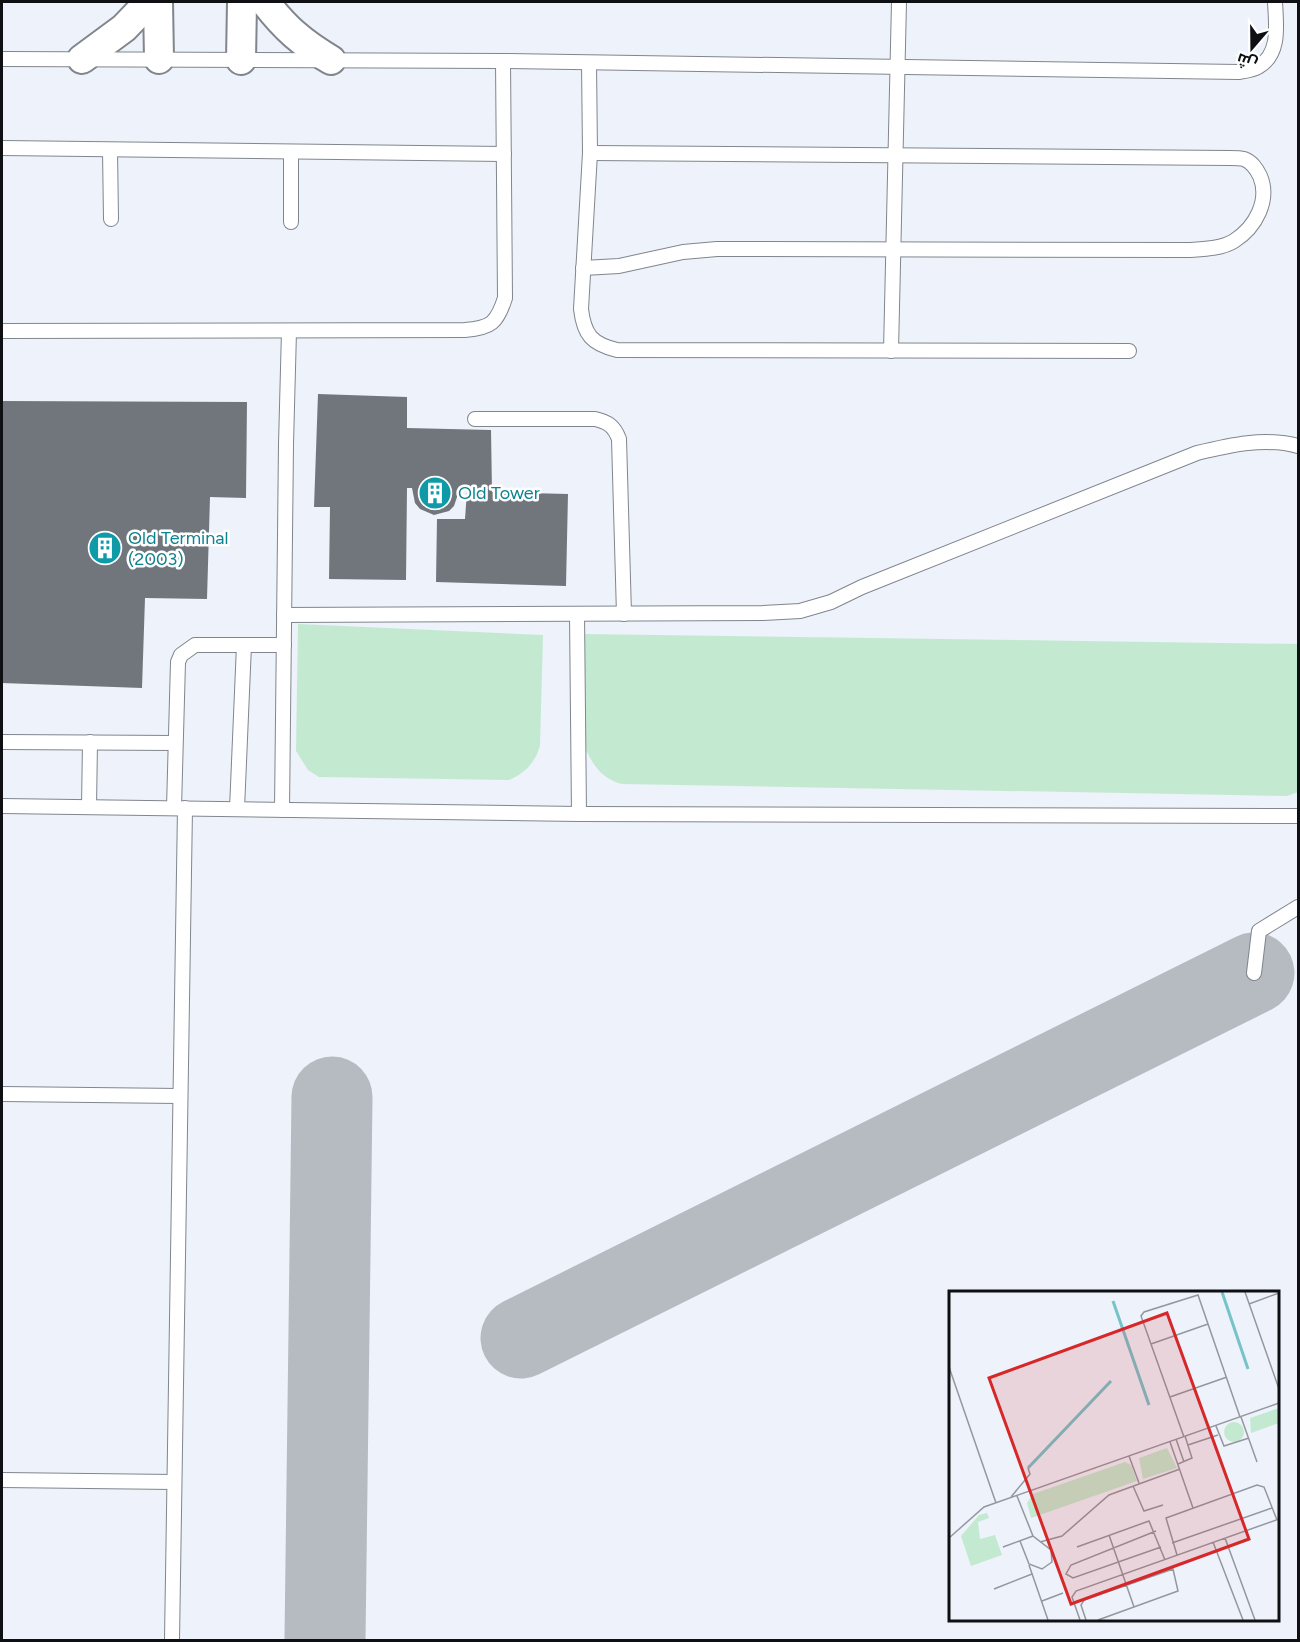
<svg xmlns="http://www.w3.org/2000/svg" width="1300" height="1642" viewBox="0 0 1300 1642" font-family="Figtree,Cairo,sans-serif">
	<rect width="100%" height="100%" fill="#edf2fb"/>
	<g fill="#c3ead0">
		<path d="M298,624L543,635L540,746C535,763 525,773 509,780L319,777L308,770L296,751Z"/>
		<path d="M584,634L1298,644V792L1287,796L622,784C603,779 594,767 586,750Z"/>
	</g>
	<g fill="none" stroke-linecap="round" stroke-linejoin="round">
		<g stroke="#b6bac1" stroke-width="81">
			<polyline points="521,1338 1254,973"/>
			<polyline points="325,1640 332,1097"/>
		</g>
	</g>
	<g fill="#71767d">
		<polygon points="318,394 407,397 407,428 491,430 492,492 568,494 566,586 436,582 437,519 465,519 467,491 459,491 454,506 449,511 434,515 420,509 415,503 412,488 407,488 406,580 329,579 330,507 314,507"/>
		<polygon points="2,401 247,402 246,498 210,497 207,599 145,598 142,688 2,683"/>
	</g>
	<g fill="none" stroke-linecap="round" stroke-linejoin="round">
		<defs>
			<g id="lane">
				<path d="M2,59L503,61L1239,72C1245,71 1253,70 1258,67C1281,54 1276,24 1275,2"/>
				<path d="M589,63L590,153L581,309C584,335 592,344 617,350L1129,351"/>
				<polyline points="2,148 504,154"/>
				<polyline points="110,150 111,219"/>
				<polyline points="291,222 291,152"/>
				<path d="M583,268L619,266L683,252L717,249L1188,250C1203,249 1221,249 1234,241C1256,227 1270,200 1260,176C1256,168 1252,162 1244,159C1240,158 1234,158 1230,158L590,153"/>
				<path d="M2,331L465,330C491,328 497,323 505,298L503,61"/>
				<polyline points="891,351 899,2"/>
				<path d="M475,419H595C608,422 614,426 619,439L624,614"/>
				<polyline points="577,614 579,814"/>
				<path d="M284,615L763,613L800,611L831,602L862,587L1197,453C1230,445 1265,437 1298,446"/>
				<polyline points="2,742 175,743"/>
				<polyline points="2,806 579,814 1298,816"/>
				<polyline points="89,807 90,742"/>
				<polyline points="174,808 178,662 181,655 195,645 284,645"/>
				<polyline points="237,809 244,645"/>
				<polyline points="282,810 286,444 289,331"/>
				<polyline points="1254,973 1259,931 1298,907"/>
				<polyline points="2,1094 180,1096"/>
				<polyline points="2,1480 174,1482"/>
				<polyline points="172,1640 185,808"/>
			</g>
			<g id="street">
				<polyline points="158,2 159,59"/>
				<path d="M265,2C285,28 302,43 331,60"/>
				<polyline points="82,59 124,28 149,2"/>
				<polyline points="241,60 242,2"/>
			</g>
		</defs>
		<use href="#lane" stroke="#81868d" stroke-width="16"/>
		<use href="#street" stroke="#81868d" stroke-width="32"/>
		<use href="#lane" stroke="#fff" stroke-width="14"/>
		<use href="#street" stroke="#fff" stroke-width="28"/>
	</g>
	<defs>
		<symbol id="building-disc" viewBox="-11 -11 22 22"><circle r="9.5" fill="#0f9aa8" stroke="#fff"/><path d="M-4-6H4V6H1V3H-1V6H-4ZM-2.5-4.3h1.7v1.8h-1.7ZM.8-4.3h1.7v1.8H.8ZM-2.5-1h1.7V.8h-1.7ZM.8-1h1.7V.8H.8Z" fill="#fff"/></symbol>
	</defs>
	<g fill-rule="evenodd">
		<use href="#building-disc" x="416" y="474" width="38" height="38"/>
		<use href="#building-disc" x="86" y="529" width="38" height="38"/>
	</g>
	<g text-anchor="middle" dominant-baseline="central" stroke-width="5" stroke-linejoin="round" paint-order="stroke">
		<g font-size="18" fill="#0d838f" stroke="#fff" text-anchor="start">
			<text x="458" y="493">Old Tower</text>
			<text x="128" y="538">Old Terminal<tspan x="128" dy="21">(2003)</tspan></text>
		</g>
	</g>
	<g transform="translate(949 1291)">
		<rect width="330" height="330" fill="#edf2fb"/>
		<path d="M330,117V132L302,142L301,127ZM275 141a10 10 0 1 1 20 0a10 10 0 1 1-20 0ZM218,157L228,177L194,188L190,167ZM176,171L182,174L188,190L82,227L78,212L84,203ZM38,222L40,227L29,231L31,248L46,244L53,264L22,275L12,245L30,224Z" fill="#c3ead0"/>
		<path fill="none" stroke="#76c3c9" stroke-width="3" d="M273,1L299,78M164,10L200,114M79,177L162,90"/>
		<path fill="none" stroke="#94989e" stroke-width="1.5" d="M296,1L330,98M300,13L330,2M202,53L259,33M0,76L47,212M221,106L278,86M292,126L308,171M267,135L275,155L300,147M235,146L192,25L195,21L249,4L291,126M227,148L235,171M221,151L244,217M239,154L269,144M180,165L190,192M229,173L243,167L236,145M184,195L195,220L214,214M68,205L84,245L102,259L103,271L93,278L80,273L71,250M62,206L81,183L79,177M207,240L122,274L117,283L124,287L212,256M160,244L185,316M0,247L35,216L330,112M276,247L306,329M91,251L113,245L160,204L231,178M264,251L294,329M223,252L323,217M54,256L84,245M128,256L200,230L216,269M228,264L217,227L308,194L315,196L328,229M80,274L99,329M45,298L83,283M93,310L114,302M131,329L123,306L127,300L330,228M137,329L132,314L135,309L224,278L229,300L149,329"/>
		<path fill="#d62828" fill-opacity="0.15" stroke="#d62828" stroke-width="3" d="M218,22L300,248L122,313L40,87Z"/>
		<rect width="330" height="330" fill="none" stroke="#0f1013" stroke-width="3"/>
	</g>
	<rect width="1300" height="1642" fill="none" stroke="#0f1013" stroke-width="6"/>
	<g transform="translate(1252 48) rotate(200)" stroke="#ffffff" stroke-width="4.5" paint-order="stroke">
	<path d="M0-4.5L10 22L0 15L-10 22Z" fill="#0f1013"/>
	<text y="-9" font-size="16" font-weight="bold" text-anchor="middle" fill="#0f1013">ش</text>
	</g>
</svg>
